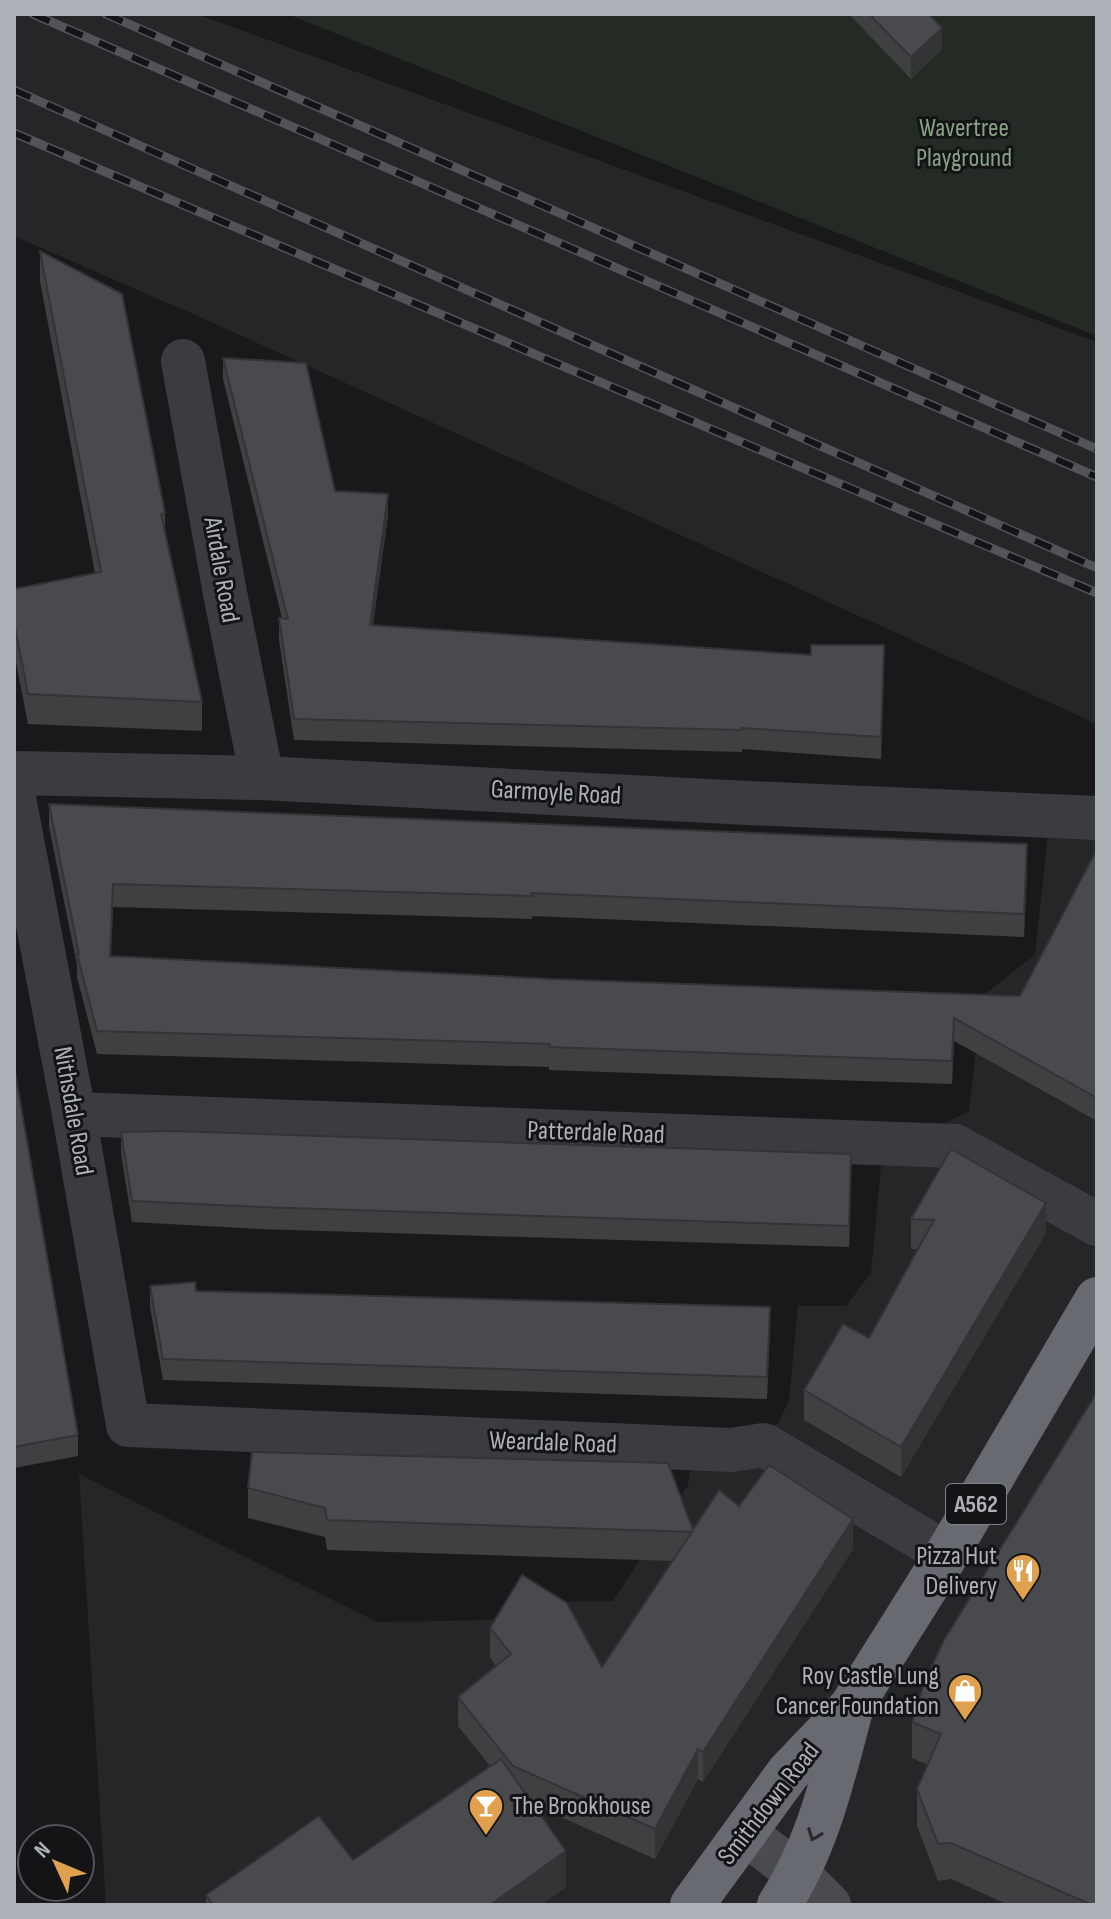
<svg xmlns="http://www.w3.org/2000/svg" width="1111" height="1919" viewBox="0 0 1111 1919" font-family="'Sofia Sans Condensed',sans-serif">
	<rect width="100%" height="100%" fill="#19191b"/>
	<g fill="#252628">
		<polygon points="14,14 197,14 1097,342 1097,724 211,322 14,236"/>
		<polygon points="1048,833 1097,839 1097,1905 106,1905 79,1474 377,1622 549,1619 548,1602 613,1601 688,1485 690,1471 778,1423 789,1400 798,1306 846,1306 871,1273 882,1155 969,1111 982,996 1035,955"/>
	</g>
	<polygon fill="#242b24" points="287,14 1097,14 1097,336"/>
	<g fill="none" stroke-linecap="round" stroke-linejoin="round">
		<g stroke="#3b3c40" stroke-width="44">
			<polyline points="183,361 225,593 262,778"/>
			<polyline points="14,773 262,778 748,803 1097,818"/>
			<polyline points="14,798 74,1114 128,1425 731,1450 764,1445 947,1554"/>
			<polyline points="74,1114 955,1146 1097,1224"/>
		</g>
		<polyline stroke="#494b4f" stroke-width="44" points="745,1833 799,1875 829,1905"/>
		<g stroke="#676a70" stroke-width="44">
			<polyline points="692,1905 788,1773 851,1707 947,1554 1097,1299"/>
			<path d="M779,1905C818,1846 833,1777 851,1710"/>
		</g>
		<defs>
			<g id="rail">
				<polyline points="33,14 1097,477"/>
				<polyline points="106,14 1097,449"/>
				<polyline points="14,90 1097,568"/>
				<polyline points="14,133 1097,593"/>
			</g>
		</defs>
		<use href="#rail" stroke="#525458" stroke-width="9"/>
		<use href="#rail" stroke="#141416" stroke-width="6" stroke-dasharray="18" stroke-linecap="butt"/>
	</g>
	<g fill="#3e4042">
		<polygon points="849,14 929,14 942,49 911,79"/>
		<polygon points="40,251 165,513 165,532 202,702 202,731 28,724 14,652 14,589 95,573 40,281"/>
		<polygon points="223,358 335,491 388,515 373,625 884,667 881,759 742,749 742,752 294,740 279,640 279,618 282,618 223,379"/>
		<polygon points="49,804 1027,867 1024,937 532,916 532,919 113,907 111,956 551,979 1020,996 1097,849 1097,1121 954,1041 952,1084 549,1070 549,1067 97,1054 77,977 77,965 49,827"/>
		<polygon points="14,1066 78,1435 78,1456 14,1468"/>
		<polygon points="121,1132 851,1176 849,1247 259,1229 132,1222 121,1154"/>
		<polygon points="951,1149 1046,1233 901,1477 804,1420 804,1390 869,1338 918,1249 911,1249 911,1219"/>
		<polygon points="150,1286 196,1291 770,1329 767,1399 163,1380 150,1307"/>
		<polygon points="1097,1392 1097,1905 1009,1905 951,1879 938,1881 917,1826 917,1789 928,1765 912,1758 912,1722"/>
		<polygon points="248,1488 693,1530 739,1506 853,1549 703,1782 698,1779 655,1859 534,1805 566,1887 541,1905 206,1905 206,1895 353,1860 490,1766 458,1726 458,1697 496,1666 490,1657 490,1628 602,1667 673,1561 327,1550 325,1537 248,1518"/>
	</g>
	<g fill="#323436">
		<polygon points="942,28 942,49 911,79 911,57"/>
		<polygon points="388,494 388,515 370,646 370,625"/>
		<polygon points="1027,844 1027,867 1024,937 1024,914"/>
		<polygon points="954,1018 954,1041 952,1084 952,1061"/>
		<polygon points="851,1154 851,1176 849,1247 849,1226"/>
		<polygon points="1046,1203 1046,1233 901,1477 901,1447"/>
		<polygon points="853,1519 853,1549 703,1782 703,1752"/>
		<polygon points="698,1749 698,1779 655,1859 655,1829"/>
		<polygon points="566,1851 566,1887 541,1905 490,1905"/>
	</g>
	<g fill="#484a4d" stroke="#323436" stroke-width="2">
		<polygon points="869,14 929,14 942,28 911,57"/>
		<polygon points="40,251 122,294 165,513 161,514 202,702 28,694 14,622 14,589 101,572"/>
		<polygon points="223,358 306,363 335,491 388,494 370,625 811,655 811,645 884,645 881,737 742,728 742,730 294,719 279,618 288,619"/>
		<polygon points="49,804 1027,844 1024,914 532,893 532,896 113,884 110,956 551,979 1020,996 1097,849 1097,1098 954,1018 952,1061 549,1047 550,1044 97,1031 77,954 79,954"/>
		<polygon points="14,1066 78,1435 14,1447"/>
		<polygon points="172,1131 851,1154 849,1226 259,1207 132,1201 121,1132"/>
		<polygon points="951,1149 1046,1203 901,1447 804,1390 843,1324 869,1338 934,1220 911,1219"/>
		<polygon points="195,1282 196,1291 770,1307 767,1377 163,1359 150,1286"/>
		<polygon points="1097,1392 1097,1905 1092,1905 951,1843 938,1844 917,1789 941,1734 912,1722 924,1683 944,1640"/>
		<polygon points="252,1452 668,1463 693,1530 719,1490 739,1506 769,1465 853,1519 703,1752 698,1749 655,1829 513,1766 458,1697 511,1654 490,1628 522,1575 567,1603 602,1667 692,1532 327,1520 325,1508 248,1488"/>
		<polygon points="501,1759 566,1851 490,1905 213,1905 206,1895 319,1816 353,1860"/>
	</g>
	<defs><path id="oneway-chevron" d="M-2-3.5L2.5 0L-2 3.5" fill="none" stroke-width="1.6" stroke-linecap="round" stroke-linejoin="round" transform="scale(2)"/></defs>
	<use stroke="#292a2c" href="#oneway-chevron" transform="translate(814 1835) rotate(111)"/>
	<defs>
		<symbol id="restaurant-pin" viewBox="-11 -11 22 30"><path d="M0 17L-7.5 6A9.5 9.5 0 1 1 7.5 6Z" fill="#dfa14e" stroke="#141416"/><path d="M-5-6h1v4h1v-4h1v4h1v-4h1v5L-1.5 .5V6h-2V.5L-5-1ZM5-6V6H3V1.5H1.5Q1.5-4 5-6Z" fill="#fff"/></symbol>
		<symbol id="shop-pin" viewBox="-11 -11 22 30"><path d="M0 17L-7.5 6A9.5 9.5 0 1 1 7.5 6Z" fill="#dfa14e" stroke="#141416"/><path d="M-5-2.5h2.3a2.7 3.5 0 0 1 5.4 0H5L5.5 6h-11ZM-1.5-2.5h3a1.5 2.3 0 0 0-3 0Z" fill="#fff"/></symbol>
		<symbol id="bar-pin" viewBox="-11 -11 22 30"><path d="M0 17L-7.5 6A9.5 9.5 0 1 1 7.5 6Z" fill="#dfa14e" stroke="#141416"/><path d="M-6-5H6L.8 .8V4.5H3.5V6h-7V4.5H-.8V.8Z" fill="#fff"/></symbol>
	</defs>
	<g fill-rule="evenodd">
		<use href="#restaurant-pin" x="1003" y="1551" width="40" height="54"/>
		<use href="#shop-pin" x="945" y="1671" width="40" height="54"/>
		<use href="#bar-pin" x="466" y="1786" width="40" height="54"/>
	</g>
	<g text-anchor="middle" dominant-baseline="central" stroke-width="6" stroke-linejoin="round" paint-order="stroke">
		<rect fill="#141416" stroke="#7f8388" stroke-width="2" x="946" y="1484" width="60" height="40" rx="6"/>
		<g font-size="24" font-weight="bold" fill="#adb2b9">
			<text x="976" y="1504">A562</text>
		</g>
		<g font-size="26" fill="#87a286" stroke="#141416">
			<text x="964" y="128">Wavertree<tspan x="964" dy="30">Playground</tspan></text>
		</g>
		<g font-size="26" fill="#adb2b9" stroke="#141416">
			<text transform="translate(221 570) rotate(80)">Airdale Road</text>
			<text transform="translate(556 793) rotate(3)">Garmoyle Road</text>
			<text transform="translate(73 1111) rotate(80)">Nithsdale Road</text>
			<text transform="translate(596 1133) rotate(2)">Patterdale Road</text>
			<text transform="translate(553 1443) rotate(2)">Weardale Road</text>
			<text transform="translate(769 1804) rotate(-52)">Smithdown Road</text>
		</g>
		<g font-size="26" fill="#adb2b9" stroke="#141416" text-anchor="end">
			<text x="997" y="1556">Pizza Hut<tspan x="997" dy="30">Delivery</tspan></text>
			<text x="939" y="1676">Roy Castle Lung<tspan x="939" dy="30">Cancer Foundation</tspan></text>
			<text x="512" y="1806" text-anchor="start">The Brookhouse</text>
		</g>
	</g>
	<rect width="1111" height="1919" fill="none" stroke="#adb2b9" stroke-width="32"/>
	<g transform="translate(56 1863) rotate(314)"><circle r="38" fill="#141416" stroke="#515357" stroke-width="2"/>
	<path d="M0-6L14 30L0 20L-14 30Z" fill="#dfa14e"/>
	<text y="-12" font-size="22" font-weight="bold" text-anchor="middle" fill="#adb2b9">N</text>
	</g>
</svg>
